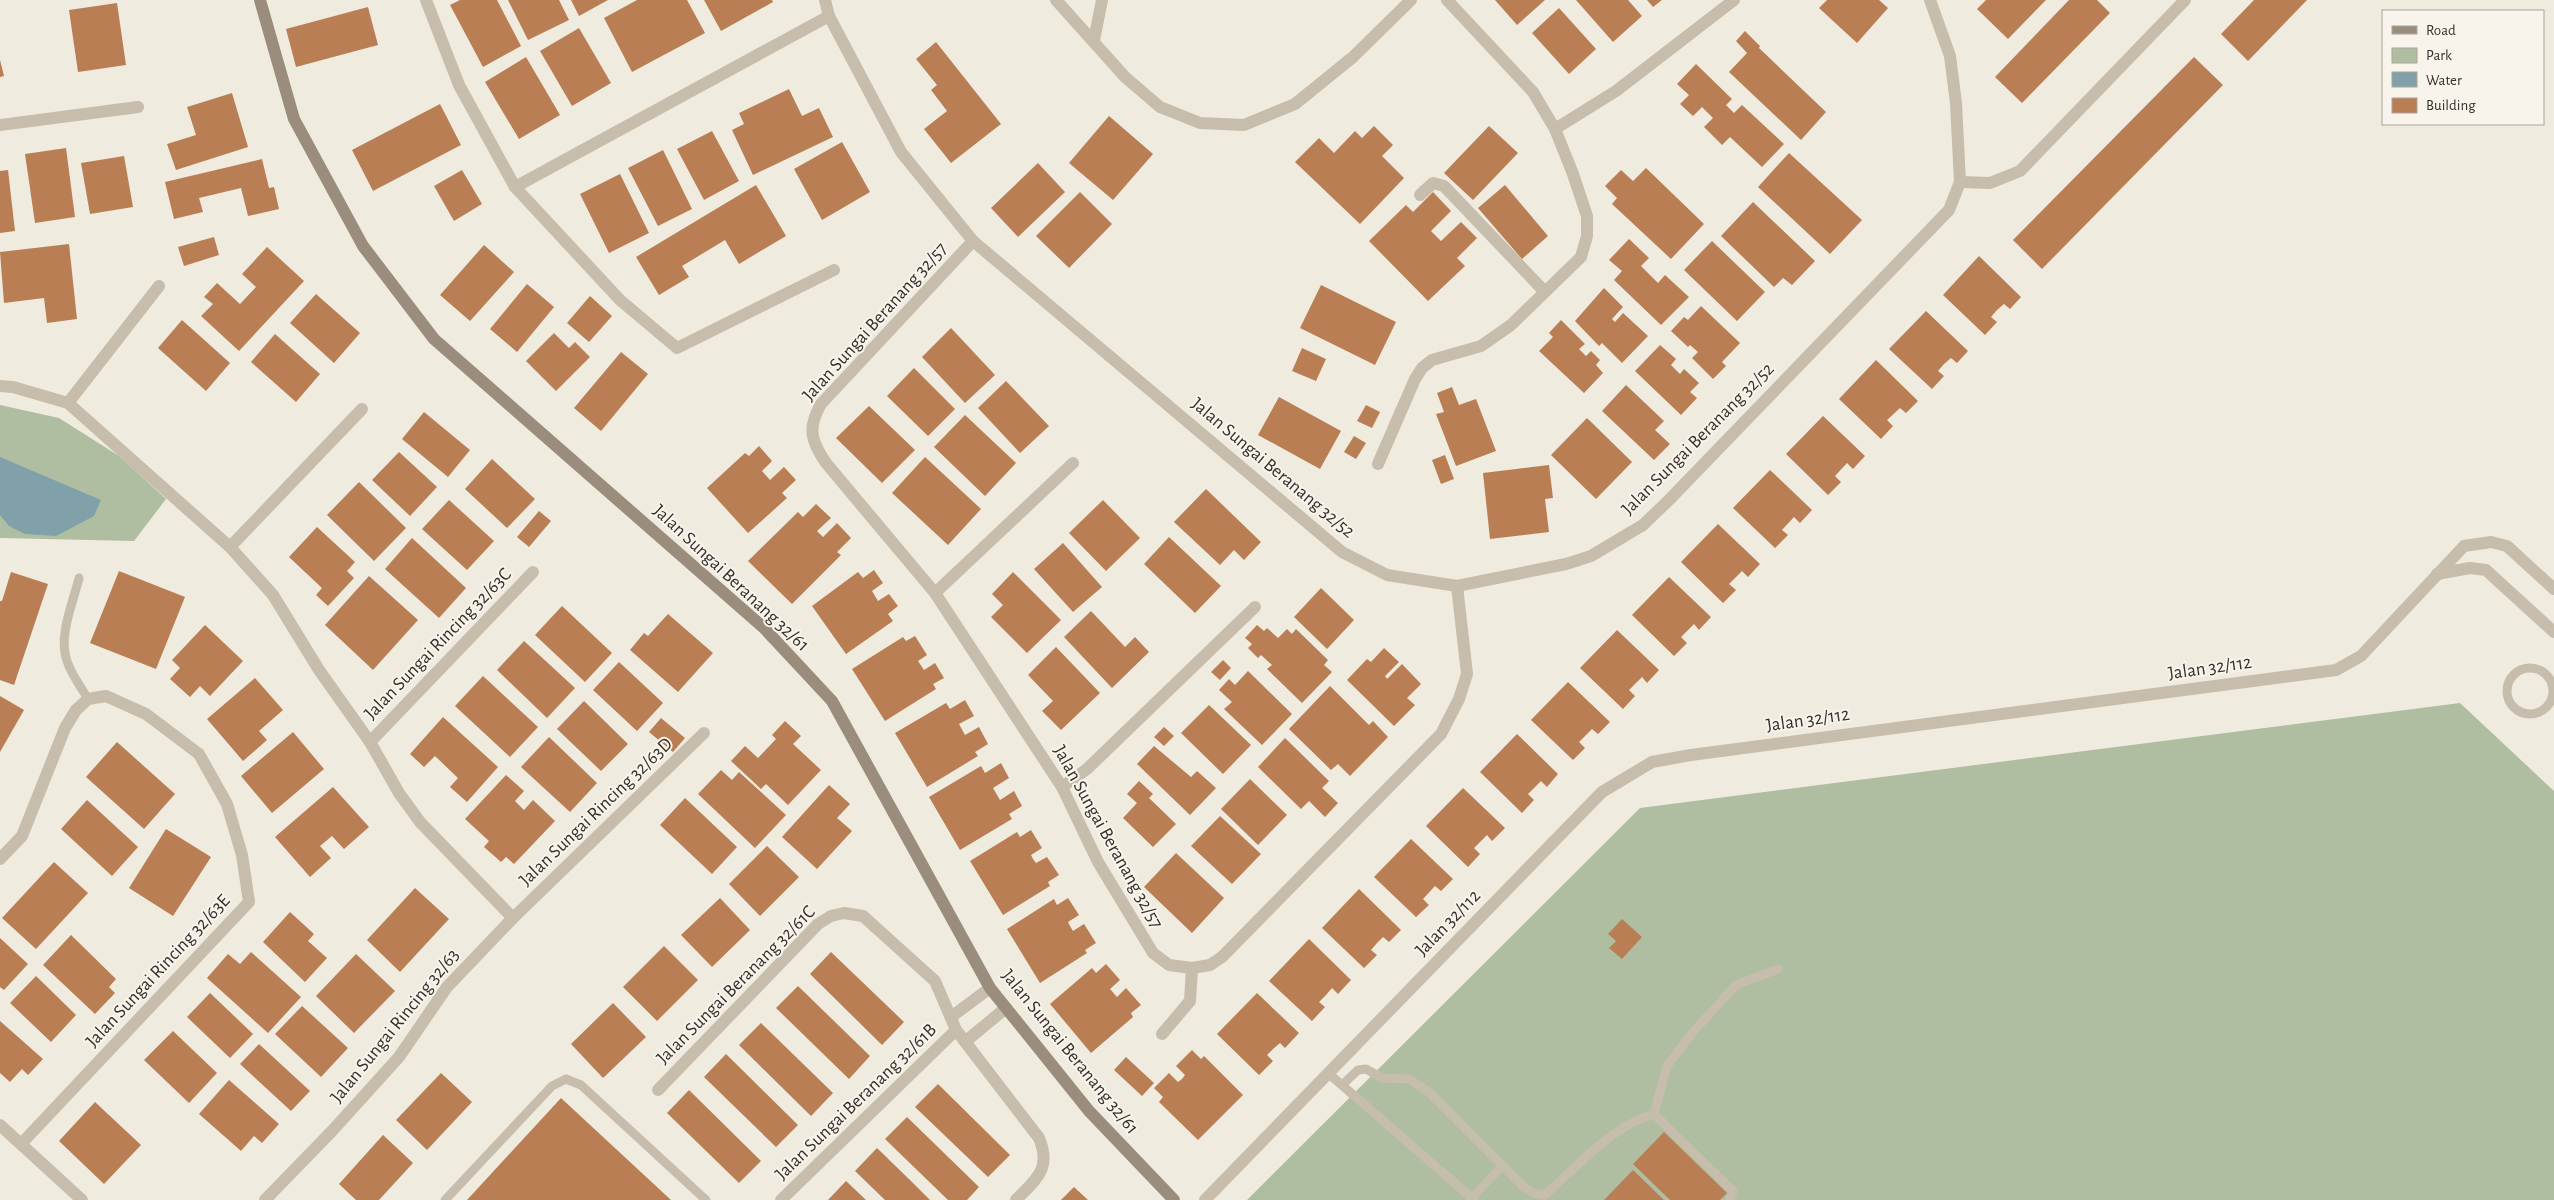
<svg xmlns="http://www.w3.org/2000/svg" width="2554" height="1200" viewBox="0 0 2554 1200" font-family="'Alegreya Sans',sans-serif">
	<rect width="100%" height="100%" fill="#f0ebdf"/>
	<g fill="#afbea0">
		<polygon points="0,405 59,418 119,456 166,499 134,541 0,538"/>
		<polygon points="2460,703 2554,791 2554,1200 1247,1200 1640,808"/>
	</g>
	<polygon fill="#81a1aa" points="0,457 101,500 94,516 56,536 25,534 9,526 0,515"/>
	<g fill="#b97e54">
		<polygon points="460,0 497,0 521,46 483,67 450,5"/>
		<polygon points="508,0 559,0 569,20 528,40"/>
		<polygon points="571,0 608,0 579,16"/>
		<polygon points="637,0 687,0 705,33 632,72 604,18"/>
		<polygon points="704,0 772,0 773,2 721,31"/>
		<polygon points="1495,0 1545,0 1517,25"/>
		<polygon points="1576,0 1628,0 1642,16 1613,42"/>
		<polygon points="1647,0 1662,0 1653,7"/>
		<polygon points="1827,0 1879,0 1888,8 1857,43 1819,8"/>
		<polygon points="1986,0 2046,0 2008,39 1977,9"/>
		<polygon points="2069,0 2097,0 2110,13 2022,103 1995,77"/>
		<polygon points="2254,0 2307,0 2248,61 2221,34"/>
		<polygon points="117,3 126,65 78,72 69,10"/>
		<polygon points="368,7 378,45 296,67 286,29"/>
		<polygon points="1559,8 1596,49 1569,74 1532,33"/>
		<polygon points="579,28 611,83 572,106 540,51"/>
		<polygon points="1745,31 1760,46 1759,48 1826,112 1801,140 1729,72 1747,53 1736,41"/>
		<polygon points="936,42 1001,124 951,163 924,129 947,111 931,90 937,85 916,59"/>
		<polygon points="526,57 560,115 519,139 485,82"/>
		<polygon points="2194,57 2223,85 2042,269 2013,240"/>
		<polygon points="0,60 4,76 0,77"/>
		<polygon points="1696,64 1732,99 1726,105 1734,113 1742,105 1784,144 1762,167 1730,137 1722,145 1704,127 1713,118 1702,107 1693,116 1680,104 1689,95 1677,84"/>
		<polygon points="789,89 802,116 819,108 833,137 753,175 732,130 744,124 739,113"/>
		<polygon points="232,93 248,147 176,170 167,144 196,135 187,107"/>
		<polygon points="440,104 461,145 373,191 352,150"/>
		<polygon points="1109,116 1153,154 1113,200 1069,163"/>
		<polygon points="1374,126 1393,145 1382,156 1404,178 1360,224 1295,162 1319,138 1334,153 1355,131 1362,138"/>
		<polygon points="1489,126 1518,153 1473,200 1444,173"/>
		<polygon points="712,131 739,181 704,200 677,149"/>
		<polygon points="842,142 870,192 822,220 794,169"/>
		<polygon points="66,148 75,217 35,223 25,154"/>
		<polygon points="663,150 692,209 658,226 628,168"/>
		<polygon points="1789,153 1862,220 1830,254 1758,187"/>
		<polygon points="124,156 133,207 90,214 81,163"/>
		<polygon points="262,159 269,188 274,187 279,209 248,216 241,188 199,198 203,212 174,219 165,182"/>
		<polygon points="1038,163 1065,192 1018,237 991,208"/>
		<polygon points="1646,168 1704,224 1671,259 1612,204 1617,198 1605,186 1621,170 1633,181"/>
		<polygon points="8,170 15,231 0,233 0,171"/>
		<polygon points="462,170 482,204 454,221 434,186"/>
		<polygon points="620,174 649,233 609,253 580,194"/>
		<polygon points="756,185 786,236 739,264 725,240 682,266 689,277 659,295 636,257"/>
		<polygon points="1505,185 1548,236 1522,259 1478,208"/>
		<polygon points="1080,192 1112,224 1069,268 1036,236"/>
		<polygon points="1433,192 1451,211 1431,231 1441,241 1461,222 1477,238 1457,258 1465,266 1428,301 1369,241 1406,205 1413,212"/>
		<polygon points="1753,202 1815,261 1792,285 1783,278 1774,287 1721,236"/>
		<polygon points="214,237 219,255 184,266 178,247"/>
		<polygon points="1629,239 1649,258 1641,266 1658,283 1665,275 1689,297 1661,325 1614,280 1622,271 1609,260"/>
		<polygon points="1712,241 1765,292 1737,321 1684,270"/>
		<polygon points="69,244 77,319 47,323 44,298 4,303 0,252"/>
		<polygon points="484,245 514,272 470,321 440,295"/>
		<polygon points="267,247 304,281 239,351 201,316 213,304 204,297 217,283 240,304 256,287 242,274"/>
		<polygon points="1979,256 2021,297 2010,309 2004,304 1997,310 1991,317 1997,322 1985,335 1943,295"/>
		<polygon points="527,284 554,307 517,352 490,329"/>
		<polygon points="1321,285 1396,322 1375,365 1300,328"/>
		<polygon points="1604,288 1623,307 1612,319 1615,322 1623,313 1648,336 1622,363 1602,343 1599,346 1575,321"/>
		<polygon points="316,294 360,333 334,363 290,323"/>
		<polygon points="590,296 612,316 589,342 567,323"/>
		<polygon points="1701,306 1740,343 1722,362 1726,366 1713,379 1692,358 1698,352 1690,345 1688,347 1671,331 1684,317 1688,320"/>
		<polygon points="1926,311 1968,351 1957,363 1951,358 1944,364 1938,371 1944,376 1932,389 1889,349"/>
		<polygon points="182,320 230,363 206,391 158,348"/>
		<polygon points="1561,320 1585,344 1579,349 1586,356 1591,351 1600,360 1596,365 1603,373 1584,393 1539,351 1553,337 1549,333"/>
		<polygon points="951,328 995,375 965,403 922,357"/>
		<polygon points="554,333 569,348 575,342 590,357 556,391 526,361"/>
		<polygon points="275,334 320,374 296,402 251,362"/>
		<polygon points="1660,345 1676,359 1671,365 1680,374 1684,369 1699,383 1690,392 1697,398 1681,415 1635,371"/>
		<polygon points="1302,348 1326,359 1316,381 1292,371"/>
		<polygon points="621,352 648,374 601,431 574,408"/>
		<polygon points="1876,360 1918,401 1906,413 1900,408 1887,420 1893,426 1881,439 1839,399"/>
		<polygon points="914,368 955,409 928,436 887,396"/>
		<polygon points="1006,381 1049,426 1020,453 978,408"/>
		<polygon points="1626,385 1664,421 1655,430 1670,444 1654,460 1602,411"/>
		<polygon points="1452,387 1459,405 1476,399 1496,451 1456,466 1436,414 1444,412 1437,393"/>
		<polygon points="1279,397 1341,431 1320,469 1258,435"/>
		<polygon points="1366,405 1380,412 1372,428 1357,421"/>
		<polygon points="869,406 915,450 882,483 836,438"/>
		<polygon points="424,412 470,450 448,477 402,439"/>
		<polygon points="965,415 1016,463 985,496 934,447"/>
		<polygon points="1823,416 1865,456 1853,469 1847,463 1835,476 1841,482 1828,495 1786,454"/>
		<polygon points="1587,418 1632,462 1596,499 1551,455"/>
		<polygon points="1354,436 1366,443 1356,459 1344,452"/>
		<polygon points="759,446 772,461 762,471 770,480 784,467 796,480 782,493 787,498 748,533 707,488 745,453 749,456"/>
		<polygon points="399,452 437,487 410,516 372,480"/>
		<polygon points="1445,455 1454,479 1441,484 1432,460"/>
		<polygon points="925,457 981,509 948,545 892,493"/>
		<polygon points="492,459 535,499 507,528 465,489"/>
		<polygon points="1549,465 1553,498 1545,499 1549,532 1490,539 1483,473"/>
		<polygon points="1770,470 1812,510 1800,523 1794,517 1782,530 1788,535 1775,548 1733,508"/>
		<polygon points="359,482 406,528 374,561 327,515"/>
		<polygon points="1206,489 1261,542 1244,560 1234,550 1220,565 1174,522"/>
		<polygon points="449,500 494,541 467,570 422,529"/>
		<polygon points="1103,500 1140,538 1106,571 1069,533"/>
		<polygon points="816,504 831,518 817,531 823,537 837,523 851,538 837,552 841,555 792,604 748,561 798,512 803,517"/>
		<polygon points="539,511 551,521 529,547 517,537"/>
		<polygon points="1718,524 1760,564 1748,577 1742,571 1729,584 1736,590 1723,603 1681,562"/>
		<polygon points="317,527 355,562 347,571 354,578 328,606 316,595 322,588 289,557"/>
		<polygon points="1169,537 1221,586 1195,613 1144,564"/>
		<polygon points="412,538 466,588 439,618 385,569"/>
		<polygon points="1063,543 1102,587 1073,612 1034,569"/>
		<polygon points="874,570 883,583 872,591 878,601 889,594 898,606 888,614 893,621 846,654 812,606 858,572 863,578"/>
		<polygon points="119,571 185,597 156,669 90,643"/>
		<polygon points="11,572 48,584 14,685 0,680 0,601 2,601"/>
		<polygon points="1013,572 1061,620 1027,653 991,617 1003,605 992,594"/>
		<polygon points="369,576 418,620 373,670 325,625"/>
		<polygon points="1669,577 1711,617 1699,630 1694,624 1681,637 1687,643 1674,656 1632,615"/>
		<polygon points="1321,588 1354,620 1327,649 1294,617"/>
		<polygon points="562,606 612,653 585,682 535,635"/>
		<polygon points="1091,611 1125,647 1135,637 1149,652 1112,688 1064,637"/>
		<polygon points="668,614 713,653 678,692 630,650 644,633 648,636"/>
		<polygon points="205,625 243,661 210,696 200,686 190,697 170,679 180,668 172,660"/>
		<polygon points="1257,625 1264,631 1267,628 1278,638 1287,629 1292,634 1296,629 1328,660 1324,665 1332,672 1302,703 1267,669 1272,665 1261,655 1258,658 1248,648 1252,644 1245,638"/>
		<polygon points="1617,630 1659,670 1647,683 1642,677 1629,690 1635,696 1623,709 1580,668"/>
		<polygon points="915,636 927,655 918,661 924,670 935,663 944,678 933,684 936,689 885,721 852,669 903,637 906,641"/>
		<polygon points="524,641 575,688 547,718 497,670"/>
		<polygon points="1056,647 1100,693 1061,730 1042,711 1053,701 1028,675"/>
		<polygon points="1384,648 1399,662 1385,676 1387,679 1402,664 1421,684 1407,698 1415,705 1394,726 1347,680 1367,659 1371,662"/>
		<polygon points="1223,660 1231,668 1220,680 1211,672"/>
		<polygon points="619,662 663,703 637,731 593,690"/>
		<polygon points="1248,671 1292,714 1262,745 1224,709 1232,702 1219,690 1229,679 1235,685"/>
		<polygon points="483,676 538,727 510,757 455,706"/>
		<polygon points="255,678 283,710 259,731 267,740 243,761 207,719"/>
		<polygon points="1568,682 1610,722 1598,734 1592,729 1579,742 1585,748 1573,760 1531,720"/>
		<polygon points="1330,686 1369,725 1373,721 1388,737 1350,776 1338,764 1331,770 1289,729"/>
		<polygon points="0,696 24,710 0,752"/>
		<polygon points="965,700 974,716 959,724 965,735 979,727 988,744 975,752 978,756 927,787 895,733 946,703 950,709"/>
		<polygon points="584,701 628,744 601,771 557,729"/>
		<polygon points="1209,705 1251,745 1223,774 1181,733"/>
		<polygon points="443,717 498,767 467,802 450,787 458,778 435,756 424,767 410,754"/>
		<polygon points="661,718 685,738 673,752 649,732"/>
		<polygon points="785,721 801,736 793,744 821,770 788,805 766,784 761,789 731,761 745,746 758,758 776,739 772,735"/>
		<polygon points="1164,727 1174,736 1164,746 1154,737"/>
		<polygon points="293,732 324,769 272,813 241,776"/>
		<polygon points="1517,734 1558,774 1547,787 1541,781 1528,794 1534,800 1522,813 1480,772"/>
		<polygon points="549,737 597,783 570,812 521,767"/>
		<polygon points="1285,738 1329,781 1322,788 1338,803 1325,817 1309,801 1301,809 1258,767"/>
		<polygon points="117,742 175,794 144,829 86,777"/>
		<polygon points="1154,746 1191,777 1197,771 1216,788 1190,815 1137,764"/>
		<polygon points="1001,763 1009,778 993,788 1000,800 1014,791 1022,806 1009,814 1012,819 960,850 929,797 981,766 985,773"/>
		<polygon points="721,770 732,780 739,772 786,815 755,848 698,794"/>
		<polygon points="506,775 524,791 515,801 524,810 533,800 555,821 514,864 506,857 501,862 484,847 489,841 465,819"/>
		<polygon points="1250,779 1287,815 1258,845 1221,809"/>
		<polygon points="1139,781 1153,794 1149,798 1176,824 1153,847 1123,818 1137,803 1127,794"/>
		<polygon points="829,785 850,804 837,818 852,831 817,869 782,837"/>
		<polygon points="333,787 369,827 344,849 332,836 320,846 331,858 310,877 275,837"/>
		<polygon points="1463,788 1505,828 1492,841 1487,835 1474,848 1480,854 1468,867 1426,826"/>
		<polygon points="685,798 737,847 712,874 660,825"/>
		<polygon points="87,800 138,847 112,876 61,829"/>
		<polygon points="1220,816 1261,854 1232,884 1191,846"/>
		<polygon points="166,829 211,857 173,916 129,888"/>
		<polygon points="1031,830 1042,848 1031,855 1033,859 1036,863 1047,857 1059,875 1048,882 1050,886 1003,915 970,861 1017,832 1020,837"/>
		<polygon points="1411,839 1453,879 1441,891 1435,886 1423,899 1429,905 1416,917 1374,877"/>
		<polygon points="767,846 799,877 760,916 729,884"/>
		<polygon points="1176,853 1224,898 1192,933 1144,887"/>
		<polygon points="54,862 88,893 36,949 2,918"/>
		<polygon points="415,888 449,919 400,972 367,940"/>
		<polygon points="1359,889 1401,930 1389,942 1383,937 1377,943 1371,950 1377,955 1364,968 1322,928"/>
		<polygon points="720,898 750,930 712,967 681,935"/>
		<polygon points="1068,898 1079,915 1068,922 1070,926 1073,931 1084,924 1096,943 1085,950 1087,953 1040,983 1007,929 1054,899 1057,905"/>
		<polygon points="290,912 314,934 308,941 327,958 305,982 263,942"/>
		<polygon points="1622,919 1642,937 1622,959 1609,948 1616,941 1608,934"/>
		<polygon points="71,935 116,979 109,987 115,993 95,1014 43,965"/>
		<polygon points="0,938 28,964 4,990 0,987"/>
		<polygon points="1309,939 1351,980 1338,994 1332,988 1326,995 1319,1002 1325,1007 1312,1021 1269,981"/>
		<polygon points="664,946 698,980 657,1021 623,987"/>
		<polygon points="251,952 301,997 268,1033 207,978 228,954 240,964"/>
		<polygon points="831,952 904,1022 882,1045 810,974"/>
		<polygon points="356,954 395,991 354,1033 316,996"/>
		<polygon points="1106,964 1120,980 1110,989 1117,997 1126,988 1141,1005 1131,1013 1133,1017 1091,1053 1050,1004 1092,968 1096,973"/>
		<polygon points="36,976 76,1015 51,1042 10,1003"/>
		<polygon points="798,986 870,1056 849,1079 776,1008"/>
		<polygon points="210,993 253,1034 230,1058 187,1017"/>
		<polygon points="1257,993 1299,1033 1285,1048 1280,1043 1273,1049 1267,1055 1273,1061 1259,1075 1217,1034"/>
		<polygon points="613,1003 646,1037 603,1078 571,1044"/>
		<polygon points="302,1006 348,1048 321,1077 275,1034"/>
		<polygon points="0,1021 43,1059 28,1075 22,1069 10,1082 0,1073"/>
		<polygon points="761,1023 833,1093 811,1116 739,1045"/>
		<polygon points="173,1031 217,1073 189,1103 144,1060"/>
		<polygon points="259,1044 310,1091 291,1111 240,1064"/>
		<polygon points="1192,1050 1201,1059 1204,1056 1243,1095 1198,1140 1159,1102 1163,1097 1154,1088 1169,1073 1178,1082 1182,1079 1185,1075 1176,1066"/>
		<polygon points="726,1054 798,1125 776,1147 704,1077"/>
		<polygon points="1126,1057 1154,1083 1142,1096 1114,1070"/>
		<polygon points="441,1073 472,1102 427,1150 396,1120"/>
		<polygon points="229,1080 279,1124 262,1143 254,1136 241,1151 199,1114"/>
		<polygon points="938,1084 1010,1155 988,1177 915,1107"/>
		<polygon points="689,1090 761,1161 739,1183 667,1113"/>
		<polygon points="561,1098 671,1200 467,1200"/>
		<polygon points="95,1102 141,1145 104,1184 59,1141"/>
		<polygon points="907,1117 979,1187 967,1200 948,1200 885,1139"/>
		<polygon points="1664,1132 1727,1193 1720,1200 1670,1200 1633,1164"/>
		<polygon points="383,1135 413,1163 379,1200 356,1200 339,1184"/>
		<polygon points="877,1148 913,1183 930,1200 885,1200 855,1171"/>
		<polygon points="1633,1170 1664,1200 1604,1200"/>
		<polygon points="846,1181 866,1200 828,1200"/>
		<polygon points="1074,1187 1088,1200 1061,1200"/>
	</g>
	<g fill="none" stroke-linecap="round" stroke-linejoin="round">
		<g stroke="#c7bdac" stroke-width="9">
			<path d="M79,578C73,603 58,636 67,661C71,674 81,687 88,699"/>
			<circle cx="2530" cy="691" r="23"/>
			<polyline points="1328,1073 1472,1198"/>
			<path d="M1342,1085L1358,1070L1366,1069L1382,1078L1409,1079L1429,1092L1524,1187L1533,1193L1545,1195C1575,1168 1615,1124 1654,1114L1733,1191L1730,1200"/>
			<polyline points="1654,1114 1667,1066 1692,1033 1736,985 1778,969"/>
			<polyline points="445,1200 552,1086 566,1079 581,1085 706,1200"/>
			<polyline points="1470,1200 1502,1166"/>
		</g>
		<g stroke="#c7bdac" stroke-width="12">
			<polyline points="426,0 459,85 515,187 620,300 677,348 834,270"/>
			<polyline points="825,0 829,16 901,152 973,241 1342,552 1387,575 1457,586 1566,564 1591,556 1643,525 1669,500 1949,210 1960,182 1956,103 1950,56 1930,0"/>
			<polyline points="1056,0 1125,77 1160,107 1200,123 1244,125 1295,104 1353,57 1411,0"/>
			<polyline points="1094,40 1102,0"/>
			<polyline points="0,125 138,107"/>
			<polyline points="1555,129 1616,91 1734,0"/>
			<polyline points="1960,182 1990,183 2020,171 2185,0"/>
			<polyline points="515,187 829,16"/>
			<polyline points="1420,195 1433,183 1444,186 1545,292"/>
			<path d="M973,241L821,404C807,428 811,441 826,463L935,593L1062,787L1098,862L1153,953L1169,965L1192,968L1210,965L1222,957L1441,734L1459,699L1467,674L1457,586"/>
			<polyline points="0,386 13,387 68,403 230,547 273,595 319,670 370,742 399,793 420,822 513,918"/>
			<polyline points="68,403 159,286"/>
			<polyline points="1378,464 1415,379 1422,368 1432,360 1481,346 1511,325 1581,257 1587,236 1587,216 1573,174 1555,129 1533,92 1447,0"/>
			<polyline points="230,547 362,409"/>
			<polyline points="2437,574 2470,568 2486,570 2554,632"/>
			<polyline points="935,593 1073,463"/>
			<polyline points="370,742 533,572"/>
			<polyline points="1062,787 1087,769 1255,607"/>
			<polyline points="0,859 22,836 65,728 76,710 88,699 106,696 146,714 199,754 227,804 242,855 249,902 21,1144"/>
			<polyline points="951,1017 990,988"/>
			<polyline points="1162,1034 1190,1001 1192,968"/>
			<polyline points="966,1041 1006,1008"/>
			<path d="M658,1090L818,924L831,916L844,913L863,916L935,981L956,1030L1039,1138C1052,1169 1036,1179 1016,1200"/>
			<polyline points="0,1125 82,1200"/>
			<polyline points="265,1200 332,1131 399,1057 447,987 513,918 704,733"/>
			<polyline points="781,1200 956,1030"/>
			<polyline points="1205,1200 1602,792 1652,762 1691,755 2336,670 2361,656 2464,546 2491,542 2507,546 2554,589"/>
		</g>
		<polyline stroke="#9b8d7d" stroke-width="12" points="260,0 294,119 363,246 434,339 764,628 832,701 990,988 1089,1111 1174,1200"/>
	</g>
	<g text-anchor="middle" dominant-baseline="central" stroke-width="4" stroke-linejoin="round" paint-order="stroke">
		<g font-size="19" fill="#36302a" stroke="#f8f4eb">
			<text transform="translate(875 322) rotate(-48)">Jalan Sungai Beranang 32/57</text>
			<text transform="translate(1698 439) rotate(-45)">Jalan Sungai Beranang 32/52</text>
			<text transform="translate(1273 468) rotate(40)">Jalan Sungai Beranang 32/52</text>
			<text transform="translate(731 578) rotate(43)">Jalan Sungai Beranang 32/61</text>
			<text transform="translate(438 644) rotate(-46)">Jalan Sungai Rincing 32/63C</text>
			<text transform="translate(2210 668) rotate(-8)">Jalan 32/112</text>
			<text transform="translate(1808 720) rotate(-8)">Jalan 32/112</text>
			<text transform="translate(596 812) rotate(-44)">Jalan Sungai Rincing 32/63D</text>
			<text transform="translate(1108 837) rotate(61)">Jalan Sungai Beranang 32/57</text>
			<text transform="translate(1448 923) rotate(-46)">Jalan 32/112</text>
			<text transform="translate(158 971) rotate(-47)">Jalan Sungai Rincing 32/63E</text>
			<text transform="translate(736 985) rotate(-45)">Jalan Sungai Beranang 32/61C</text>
			<text transform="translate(395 1026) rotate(-51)">Jalan Sungai Rincing 32/63</text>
			<text transform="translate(1070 1052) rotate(51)">Jalan Sungai Beranang 32/61</text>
			<text transform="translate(856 1102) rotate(-44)">Jalan Sungai Beranang 32/61B</text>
		</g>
	</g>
	<rect x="2382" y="10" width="162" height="115" fill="#f8f4eb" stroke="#aaa69e"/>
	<rect x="2392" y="26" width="25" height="8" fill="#9b8d7d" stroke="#aaa69e"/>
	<text x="2426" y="35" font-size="15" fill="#36302a">Road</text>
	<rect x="2392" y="48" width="25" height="15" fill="#afbea0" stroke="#aaa69e"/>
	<text x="2426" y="60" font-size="15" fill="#36302a">Park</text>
	<rect x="2392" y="72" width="25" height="15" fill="#81a1aa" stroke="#aaa69e"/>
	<text x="2426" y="85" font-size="15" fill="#36302a">Water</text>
	<rect x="2392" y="98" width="25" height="15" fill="#b97e54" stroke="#aaa69e"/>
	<text x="2426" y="110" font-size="15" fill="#36302a">Building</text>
</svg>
